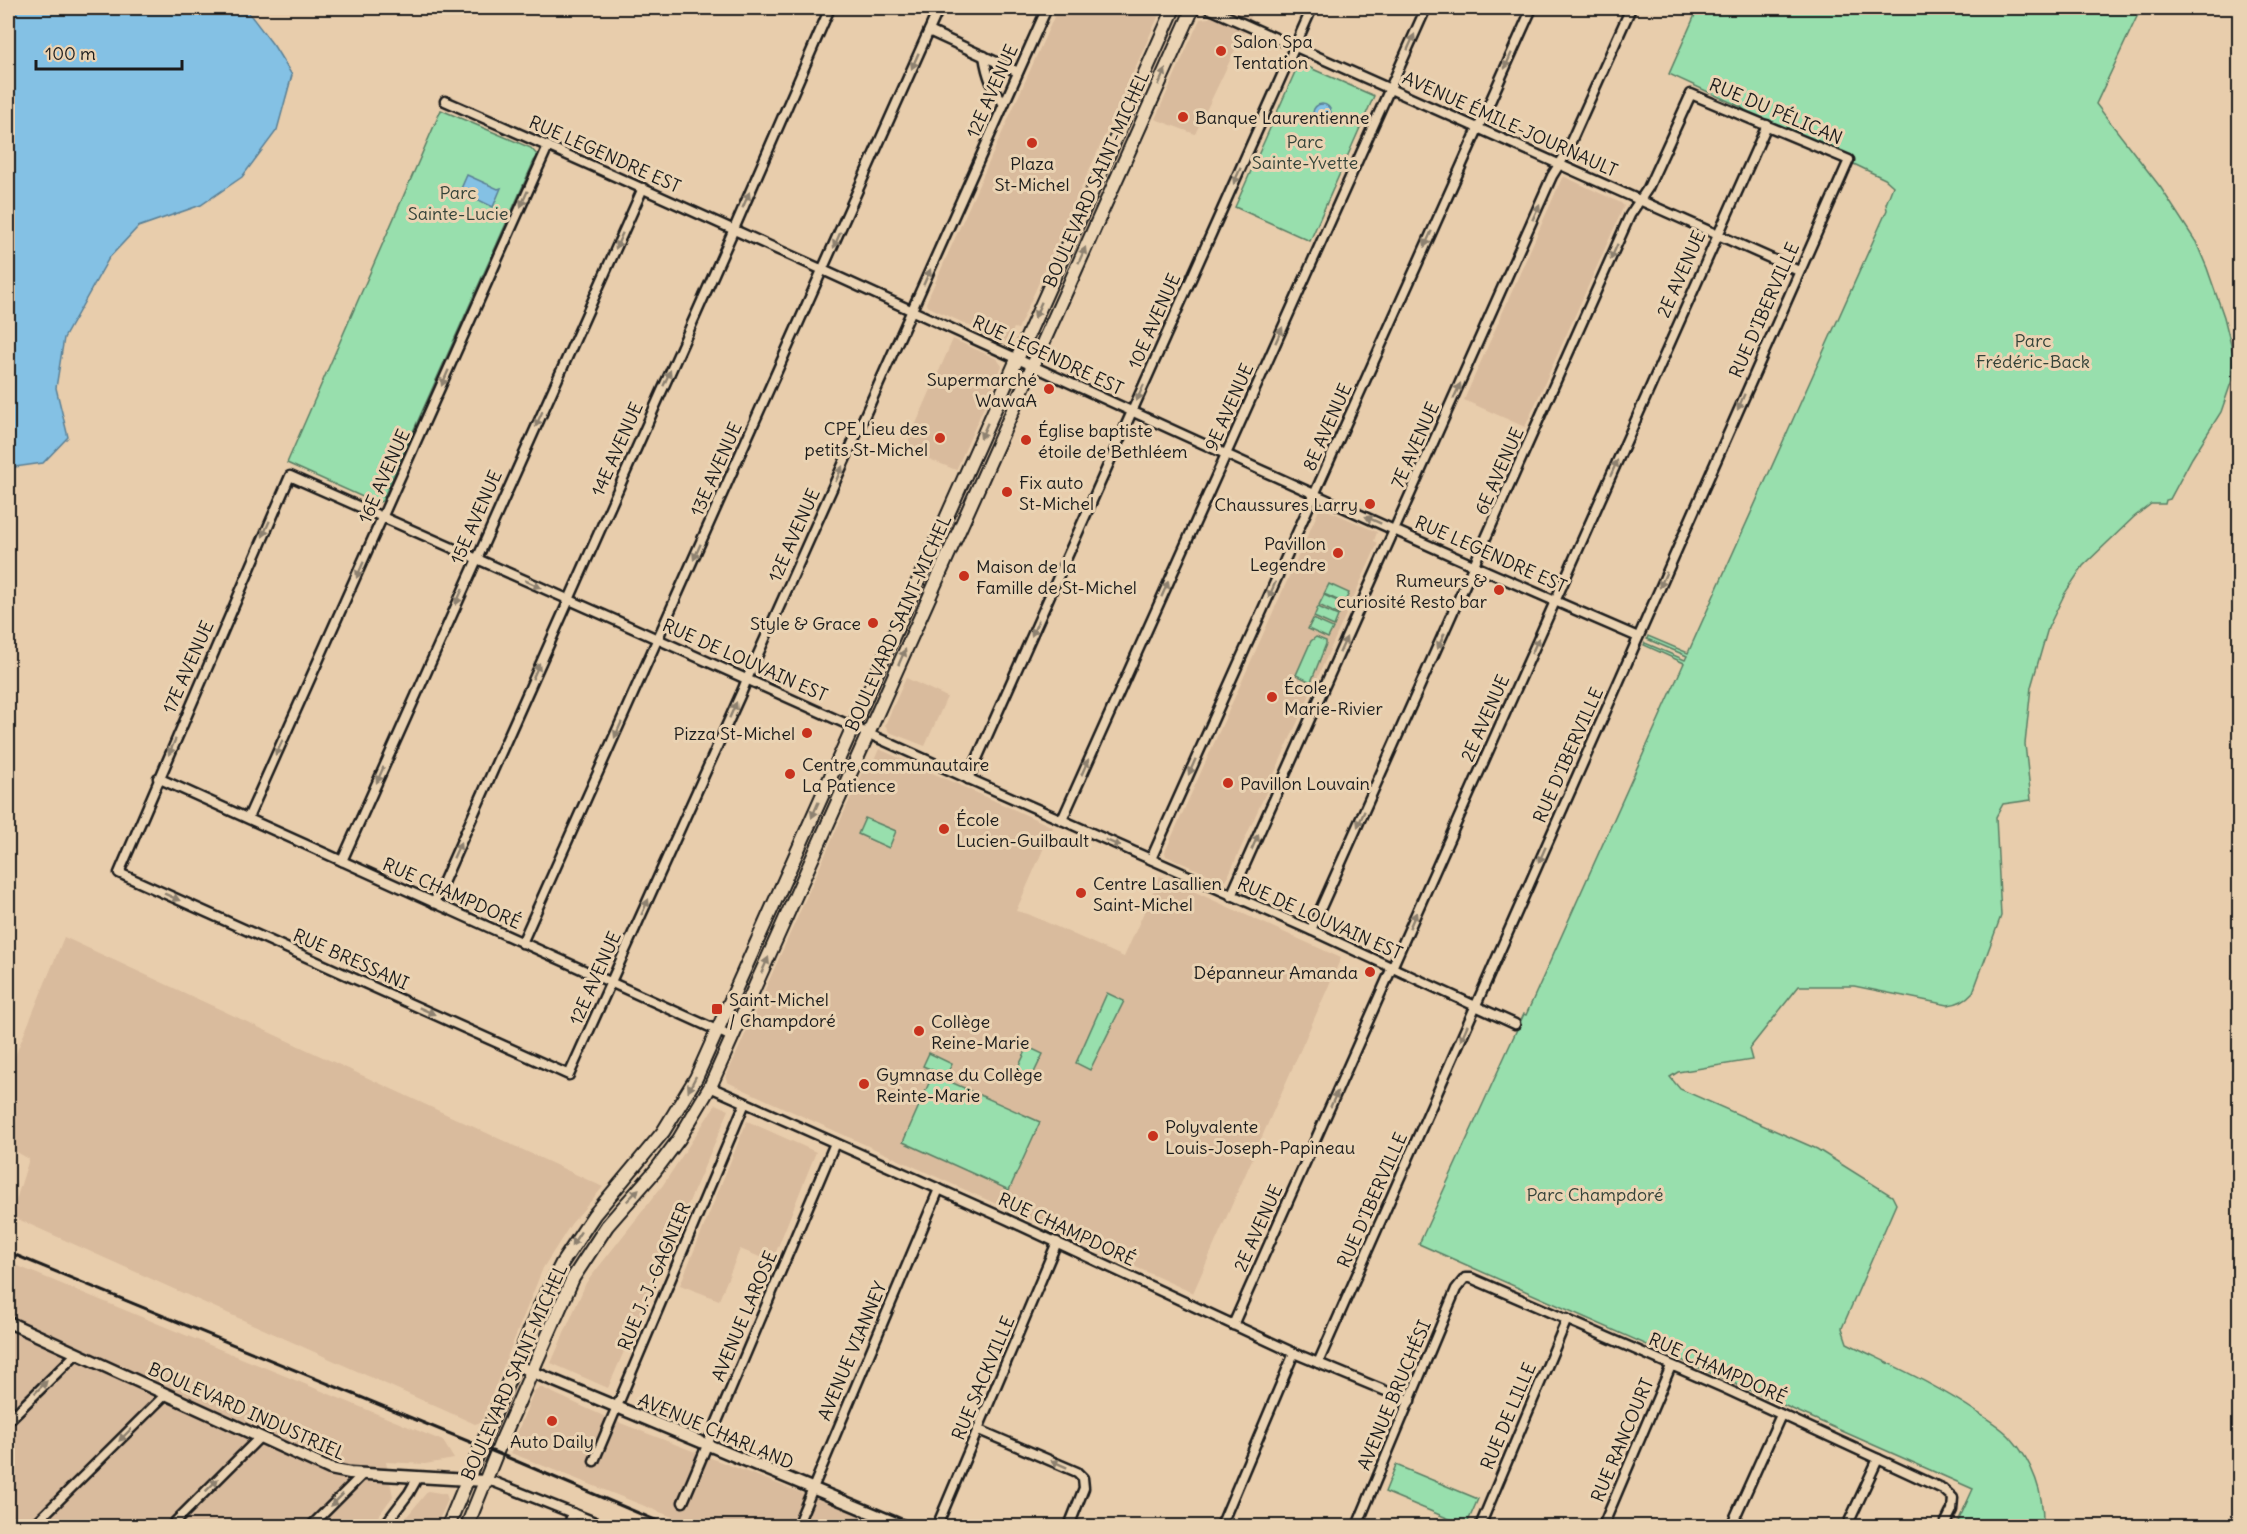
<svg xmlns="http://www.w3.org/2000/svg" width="2247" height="1534" viewBox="0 0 2247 1534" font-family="Delius,sans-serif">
	<rect width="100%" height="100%" fill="#e8cdac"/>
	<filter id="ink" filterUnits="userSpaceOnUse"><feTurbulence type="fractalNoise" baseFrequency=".0167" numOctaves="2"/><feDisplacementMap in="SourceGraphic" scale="12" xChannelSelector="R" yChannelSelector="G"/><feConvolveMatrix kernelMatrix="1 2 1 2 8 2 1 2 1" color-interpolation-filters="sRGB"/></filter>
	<g filter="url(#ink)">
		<g fill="#d9bb9d">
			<polygon points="1058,8 1162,8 1018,329 1014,328 1007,343 929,307 926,303"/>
			<polygon points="1214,8 1255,8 1195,134 1155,119 1200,19 1209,18"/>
			<polygon points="1565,177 1621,203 1624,206 1525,427 1464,400 1562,178"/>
			<polygon points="953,339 997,359 1002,366 956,470 905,449"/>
			<polygon points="1323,508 1377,532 1374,541 1378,543 1226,881 1223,881 1166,856 1165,852 1319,510"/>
			<polygon points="906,678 947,697 925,746 889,732 885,725"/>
			<polygon points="879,749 1053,827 1016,911 1028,914 1124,957 1160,876 1341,958 1193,1293 727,1082 726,1077 863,770 869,772"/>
			<polygon points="64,937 603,1187 571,1224 543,1268 481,1422 475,1424 11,1216 29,1159 8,1147 8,1073"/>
			<polygon points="716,1104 729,1110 608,1388 551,1363 586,1283 663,1185"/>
			<polygon points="747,1121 816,1152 772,1262 740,1249 719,1300 680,1285"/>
			<polygon points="8,1262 443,1441 454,1459 425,1464 386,1462 393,1496 371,1526 8,1526"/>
			<polygon points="540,1387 610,1419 887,1526 695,1526 511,1453 515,1444 513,1443 534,1391"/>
			<polygon points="428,1491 446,1494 448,1500 436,1526 399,1526"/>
		</g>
		<g fill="#98dfad" stroke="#5a7e64" stroke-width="1.5">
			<path d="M1698,8H2141L2096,104L2161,188L2196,242L2207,268L2224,317L2233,353L2232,380L2221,412L2192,458L2170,499L2166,500L2165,504H2151L2134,517L2083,566L2065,593L2048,628L2031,687L2025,744L2031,800L2003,804L1996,817L2001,916L1973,992C1966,1000 1958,1004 1948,1005L1854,986H1799L1749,1049L1752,1060L1678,1072L1670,1077L1680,1089L1817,1149L1892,1196L1896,1204L1842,1328L1847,1343C1891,1365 1937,1385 1978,1413C1989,1420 2002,1428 2011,1438C2033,1462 2044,1494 2043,1526H1956L1973,1489L1419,1244L1524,1014L1526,1015L1684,663L1644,645L1645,643L1685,660L1687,656L1647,639L1648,636L1688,653L1887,210L1886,204L1893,186L1885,179L1831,153L1756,120L1741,107L1669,74Z"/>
			<polygon points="1299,63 1374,96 1310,241 1235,207"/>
			<polygon points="441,110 531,148 538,156 534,161 382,501 376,503 287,463"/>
			<polygon points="1329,584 1349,593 1344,603 1324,594"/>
			<polygon points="1324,595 1344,604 1339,615 1319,605"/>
			<polygon points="1318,607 1338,616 1334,626 1314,617"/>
			<polygon points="1313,619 1333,628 1328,638 1308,629"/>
			<polygon points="1316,637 1326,641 1326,644 1311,682 1296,675 1311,641"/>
			<polygon points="865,818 896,831 889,848 858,834"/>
			<polygon points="1107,993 1124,1001 1090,1070 1076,1063"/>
			<polygon points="1028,1047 1043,1054 1029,1083 1014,1076"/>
			<polygon points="929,1053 952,1064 946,1076 923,1066"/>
			<polygon points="933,1074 1040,1122 1009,1190 903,1142"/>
			<polygon points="1396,1465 1478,1499 1466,1526 1385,1492"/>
		</g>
		<g fill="#84c1e4" stroke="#5a7f94" stroke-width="1.5">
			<polygon points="17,8 245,8 274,46 292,75 277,130 242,177 201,205 138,227 109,258 64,338 56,388 68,437 43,463 8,468 8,32"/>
			<circle cx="1322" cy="113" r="9"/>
			<polygon points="467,175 498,189 501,188 493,207 460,191"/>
		</g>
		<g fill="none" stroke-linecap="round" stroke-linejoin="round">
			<defs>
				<g id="minor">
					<path d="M1047,8L747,679L743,689L569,1075L119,873L290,476C516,575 742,677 967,778C1082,830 1198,879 1313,931C1380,962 1448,994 1515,1024"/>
					<polyline points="1208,8 1799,271"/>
					<polyline points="929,31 1018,72"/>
					<path d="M984,56C987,75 992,89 1004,104"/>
					<path d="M445,101C845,275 1237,465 1638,637"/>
					<polyline points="158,778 732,1037"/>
					<polyline points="968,779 1312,8"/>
					<polyline points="248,818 548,146"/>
					<polyline points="1062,820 1426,8"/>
					<polyline points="1151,859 1532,8"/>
					<polyline points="342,861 643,188"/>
					<polyline points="1231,896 1552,176 1564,157 1631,8"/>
					<polyline points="434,903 734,229 830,8"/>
					<polyline points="1311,930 1630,215 1648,188 1691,94 1849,160 1318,1363"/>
					<polyline points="522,943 939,8"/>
					<polyline points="710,1087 1004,1218 1294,1353 1410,1401"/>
					<polyline points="1233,1325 1767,125"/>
					<polyline points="8,1421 76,1354"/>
					<polyline points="979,1430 1077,1472 1083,1478 1084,1488 1069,1526"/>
					<polyline points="594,1461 745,1103"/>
					<polyline points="485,1481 494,1482 605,1526"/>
					<polyline points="683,1502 835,1143"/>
					<polyline points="33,1526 166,1394"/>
					<polyline points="171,1526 260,1437"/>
					<polyline points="311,1526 363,1474"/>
					<polyline points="384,1526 409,1493 418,1477"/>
					<polyline points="568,1526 573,1513"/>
					<polyline points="797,1526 939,1189"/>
					<polyline points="937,1526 1057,1242"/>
					<polyline points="1221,1526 1294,1353"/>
					<polyline points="1357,1526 1456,1289 1465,1278 1471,1278 1724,1388 1943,1489 1953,1498 1952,1510 1944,1526"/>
					<polyline points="1480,1526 1567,1319"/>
					<polyline points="1603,1526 1671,1366"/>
					<polyline points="1731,1526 1781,1415"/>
					<polyline points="1847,1526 1878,1459"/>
				</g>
				<g id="tertiary">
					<polyline points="8,1322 330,1469 350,1473 485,1481"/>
					<polyline points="516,1365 903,1526"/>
				</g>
				<g id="secondary">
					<polyline points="448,1526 539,1308 562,1263 594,1215 663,1132 696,1078 1174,8"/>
					<polyline points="467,1526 501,1442 573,1278 607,1226 655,1171 679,1139 710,1087 1193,8"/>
				</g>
			</defs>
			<use href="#minor" stroke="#1c1c1c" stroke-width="13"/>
			<use href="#tertiary" stroke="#1c1c1c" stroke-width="15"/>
			<use href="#secondary" stroke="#1c1c1c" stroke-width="16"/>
			<use href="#minor" stroke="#ead3b3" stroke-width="8"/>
			<use href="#tertiary" stroke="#ead3b3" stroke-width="10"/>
			<use href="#secondary" stroke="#ead3b3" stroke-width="12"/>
			<polyline stroke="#1c1c1c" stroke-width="3" points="8,1252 509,1458 669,1526"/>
		</g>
		<defs><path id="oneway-solid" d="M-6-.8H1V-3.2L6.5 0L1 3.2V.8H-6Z" transform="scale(1.5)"/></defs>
		<g fill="#8d816f">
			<use href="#oneway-solid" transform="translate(1411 42) rotate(-66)"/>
			<use href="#oneway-solid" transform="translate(915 61) rotate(114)"/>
			<use href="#oneway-solid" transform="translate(1508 61) rotate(114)"/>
			<use href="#oneway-solid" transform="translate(1162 77) rotate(-66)"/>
			<use href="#oneway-solid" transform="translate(1237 176) rotate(114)"/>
			<use href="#oneway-solid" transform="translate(524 199) rotate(114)"/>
			<use href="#oneway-solid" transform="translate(746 200) rotate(-67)"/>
			<use href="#oneway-solid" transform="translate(1536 212) rotate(-66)"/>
			<use href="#oneway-solid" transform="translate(1428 239) rotate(114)"/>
			<use href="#oneway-solid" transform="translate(837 240) rotate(114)"/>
			<use href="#oneway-solid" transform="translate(619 241) rotate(114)"/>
			<use href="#oneway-solid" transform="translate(1614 252) rotate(114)"/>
			<use href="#oneway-solid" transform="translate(1082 255) rotate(-66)"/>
			<use href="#oneway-solid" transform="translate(927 277) rotate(-66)"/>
			<use href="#oneway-solid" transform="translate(1038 310) rotate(114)"/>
			<use href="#oneway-solid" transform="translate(1279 335) rotate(-66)"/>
			<use href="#oneway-solid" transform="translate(445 378) rotate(114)"/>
			<use href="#oneway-solid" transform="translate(667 378) rotate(-66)"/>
			<use href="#oneway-solid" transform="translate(1457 391) rotate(-66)"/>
			<use href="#oneway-solid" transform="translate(1140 393) rotate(114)"/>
			<use href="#oneway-solid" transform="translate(1741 402) rotate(114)"/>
			<use href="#oneway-solid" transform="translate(539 419) rotate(114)"/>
			<use href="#oneway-solid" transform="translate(984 431) rotate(114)"/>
			<use href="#oneway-solid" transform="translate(1614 468) rotate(-66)"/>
			<use href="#oneway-solid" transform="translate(839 474) rotate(-66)"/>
			<use href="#oneway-solid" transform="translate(1373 520) rotate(-156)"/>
			<use href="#oneway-solid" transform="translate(266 529) rotate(114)"/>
			<use href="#oneway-solid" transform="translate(697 552) rotate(114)"/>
			<use href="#oneway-solid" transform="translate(360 570) rotate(114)"/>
			<use href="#oneway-solid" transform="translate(1663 580) rotate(114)"/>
			<use href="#oneway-solid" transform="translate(533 584) rotate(24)"/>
			<use href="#oneway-solid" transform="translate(1165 589) rotate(-66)"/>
			<use href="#oneway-solid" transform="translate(1272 590) rotate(114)"/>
			<use href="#oneway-solid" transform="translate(459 597) rotate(114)"/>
			<use href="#oneway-solid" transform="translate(1035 628) rotate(114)"/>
			<use href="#oneway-solid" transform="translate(1441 641) rotate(114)"/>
			<use href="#oneway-solid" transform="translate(1343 645) rotate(-66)"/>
			<use href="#oneway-solid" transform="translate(1535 646) rotate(-66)"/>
			<use href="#oneway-solid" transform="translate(902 657) rotate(-66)"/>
			<use href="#oneway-solid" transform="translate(536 671) rotate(-66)"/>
			<use href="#oneway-solid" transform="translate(733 710) rotate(-66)"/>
			<use href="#oneway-solid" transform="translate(618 730) rotate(114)"/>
			<use href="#oneway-solid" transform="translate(172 747) rotate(114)"/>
			<use href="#oneway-solid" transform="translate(279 748) rotate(114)"/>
			<use href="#oneway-solid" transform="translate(1085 767) rotate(-66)"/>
			<use href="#oneway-solid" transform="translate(1192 767) rotate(114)"/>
			<use href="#oneway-solid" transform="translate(380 775) rotate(114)"/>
			<use href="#oneway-solid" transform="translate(815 810) rotate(114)"/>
			<use href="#oneway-solid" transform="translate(1361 819) rotate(114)"/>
			<use href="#oneway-solid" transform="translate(1255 842) rotate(-66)"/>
			<use href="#oneway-solid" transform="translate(1113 843) rotate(23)"/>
			<use href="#oneway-solid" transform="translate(457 850) rotate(-66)"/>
			<use href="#oneway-solid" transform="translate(1542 855) rotate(114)"/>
			<use href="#oneway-solid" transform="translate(172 897) rotate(24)"/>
			<use href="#oneway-solid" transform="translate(645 907) rotate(-66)"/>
			<use href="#oneway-solid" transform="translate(1413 920) rotate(-66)"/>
			<use href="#oneway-solid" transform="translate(765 965) rotate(-66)"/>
			<use href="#oneway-solid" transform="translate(427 1011) rotate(24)"/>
			<use href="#oneway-solid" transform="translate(1464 1033) rotate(114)"/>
			<use href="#oneway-solid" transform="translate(692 1084) rotate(117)"/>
			<use href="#oneway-solid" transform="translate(1334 1099) rotate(-66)"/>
			<use href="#oneway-solid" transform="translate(633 1195) rotate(-46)"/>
			<use href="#oneway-solid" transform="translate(576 1239) rotate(123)"/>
			<use href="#oneway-solid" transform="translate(41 1387) rotate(-45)"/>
			<use href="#oneway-solid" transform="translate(125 1435) rotate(135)"/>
			<use href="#oneway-solid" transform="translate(1059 1464) rotate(-156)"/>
			<use href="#oneway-solid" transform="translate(212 1485) rotate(-45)"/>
			<use href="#oneway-solid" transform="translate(337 1500) rotate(135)"/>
		</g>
	</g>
	<g fill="#c8321e" stroke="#ead3b3" stroke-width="2">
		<circle cx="1221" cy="51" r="6"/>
		<circle cx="1183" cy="117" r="6"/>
		<circle cx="1032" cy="143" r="6"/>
		<circle cx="1049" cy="389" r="6"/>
		<circle cx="940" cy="438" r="6"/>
		<circle cx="1026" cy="440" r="6"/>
		<circle cx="1007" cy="492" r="6"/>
		<circle cx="1370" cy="504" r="6"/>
		<circle cx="1338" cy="553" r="6"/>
		<circle cx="964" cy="576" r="6"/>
		<circle cx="1499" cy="590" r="6"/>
		<circle cx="873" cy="623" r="6"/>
		<circle cx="1272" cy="697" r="6"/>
		<circle cx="807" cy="733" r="6"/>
		<circle cx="790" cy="774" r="6"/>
		<circle cx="1228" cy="783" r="6"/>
		<circle cx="944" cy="829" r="6"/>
		<circle cx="1081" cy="893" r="6"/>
		<circle cx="1370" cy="972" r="6"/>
		<rect x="711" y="1003" width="12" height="12" rx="3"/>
		<circle cx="919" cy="1031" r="6"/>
		<circle cx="864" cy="1084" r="6"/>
		<circle cx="1153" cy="1136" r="6"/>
		<circle cx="552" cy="1421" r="6"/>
	</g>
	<g text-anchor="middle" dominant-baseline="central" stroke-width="6" stroke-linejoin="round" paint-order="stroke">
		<g font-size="18" fill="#1c1c1c" stroke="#ead3b3" text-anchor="start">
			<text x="1233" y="41">Salon Spa<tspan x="1233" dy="21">Tentation</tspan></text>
			<text x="1195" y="117">Banque Laurentienne</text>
			<text x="1032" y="163" text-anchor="middle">Plaza<tspan x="1032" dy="21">St-Michel</tspan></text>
			<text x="1037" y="379" text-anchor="end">Supermarché<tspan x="1037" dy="21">WawaA</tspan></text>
			<text x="928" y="428" text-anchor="end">CPE Lieu des<tspan x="928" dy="21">petits St-Michel</tspan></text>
			<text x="1038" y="430">Église baptiste<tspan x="1038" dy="21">étoile de Bethléem</tspan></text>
			<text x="1019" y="482">Fix auto<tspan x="1019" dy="21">St-Michel</tspan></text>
			<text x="1358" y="504" text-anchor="end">Chaussures Larry</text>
			<text x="1326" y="543" text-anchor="end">Pavillon<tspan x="1326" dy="21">Legendre</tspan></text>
			<text x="976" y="566">Maison de la<tspan x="976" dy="21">Famille de St-Michel</tspan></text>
			<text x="1487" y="580" text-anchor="end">Rumeurs &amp;<tspan x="1487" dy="21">curiosité Resto bar</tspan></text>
			<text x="861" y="623" text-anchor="end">Style &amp; Grace</text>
			<text x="1284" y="687">École<tspan x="1284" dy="21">Marie-Rivier</tspan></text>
			<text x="795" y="733" text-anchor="end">Pizza St-Michel</text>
			<text x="802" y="764">Centre communautaire<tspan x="802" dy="21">La Patience</tspan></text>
			<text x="1240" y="783">Pavillon Louvain</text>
			<text x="956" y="819">École<tspan x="956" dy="21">Lucien-Guilbault</tspan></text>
			<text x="1093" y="883">Centre Lasallien<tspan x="1093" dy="21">Saint-Michel</tspan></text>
			<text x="1358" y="972" text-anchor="end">Dépanneur Amanda</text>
			<text x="729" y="999">Saint-Michel<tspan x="729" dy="21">/ Champdoré</tspan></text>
			<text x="931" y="1021">Collège<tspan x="931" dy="21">Reine-Marie</tspan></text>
			<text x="876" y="1074">Gymnase du Collège<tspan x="876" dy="21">Reinte-Marie</tspan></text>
			<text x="1165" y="1126">Polyvalente<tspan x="1165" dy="21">Louis-Joseph-Papineau</tspan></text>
			<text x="552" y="1441" text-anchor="middle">Auto Daily</text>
		</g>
		<g font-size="18" fill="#1c1c1c" stroke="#ead3b3">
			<text transform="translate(992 91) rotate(-66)">12E AVENUE</text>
			<text transform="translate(1776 111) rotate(23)">RUE DU PÉLICAN</text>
			<text transform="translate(1510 124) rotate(24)">AVENUE ÉMILE-JOURNAULT</text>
			<text transform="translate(605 154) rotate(24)">RUE LEGENDRE EST</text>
			<text transform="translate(1096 179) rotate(-66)">BOULEVARD SAINT-MICHEL</text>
			<text transform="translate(1681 274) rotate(-66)">2E AVENUE</text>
			<text transform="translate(1764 310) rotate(-66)">RUE D'IBERVILLE</text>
			<text transform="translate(1154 321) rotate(-66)">10E AVENUE</text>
			<text transform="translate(1048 355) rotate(25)">RUE LEGENDRE EST</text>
			<text transform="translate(1229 407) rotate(-66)">9E AVENUE</text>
			<text transform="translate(1327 427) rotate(-66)">8E AVENUE</text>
			<text transform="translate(1415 445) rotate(-66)">7E AVENUE</text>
			<text transform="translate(617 449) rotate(-66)">14E AVENUE</text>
			<text transform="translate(716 469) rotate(-66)">13E AVENUE</text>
			<text transform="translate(1499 471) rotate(-66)">6E AVENUE</text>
			<text transform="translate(384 476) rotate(-66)">16E AVENUE</text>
			<text transform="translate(476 517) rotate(-66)">15E AVENUE</text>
			<text transform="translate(794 535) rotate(-66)">12E AVENUE</text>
			<text transform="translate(1491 554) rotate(24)">RUE LEGENDRE EST</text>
			<text transform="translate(898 623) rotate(-66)">BOULEVARD SAINT-MICHEL</text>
			<text transform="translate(745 660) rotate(24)">RUE DE LOUVAIN EST</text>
			<text transform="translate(188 667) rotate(-66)">17E AVENUE</text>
			<text transform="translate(1485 718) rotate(-66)">2E AVENUE</text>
			<text transform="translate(1568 755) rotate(-66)">RUE D'IBERVILLE</text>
			<text transform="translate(452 893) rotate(24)">RUE CHAMPDORÉ</text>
			<text transform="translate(1320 918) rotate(24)">RUE DE LOUVAIN EST</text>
			<text transform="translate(351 959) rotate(24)">RUE BRESSANI</text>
			<text transform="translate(595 978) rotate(-66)">12E AVENUE</text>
			<text transform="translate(1372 1200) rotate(-66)">RUE D'IBERVILLE</text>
			<text transform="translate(1258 1228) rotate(-66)">2E AVENUE</text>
			<text transform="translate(1067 1229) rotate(25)">RUE CHAMPDORÉ</text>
			<text transform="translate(654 1276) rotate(-67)">RUE J.-J.-GAGNIER</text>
			<text transform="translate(744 1316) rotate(-67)">AVENUE LAROSE</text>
			<text transform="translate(852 1351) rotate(-67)">AVENUE VIANNEY</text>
			<text transform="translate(1718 1368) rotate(24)">RUE CHAMPDORÉ</text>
			<text transform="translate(514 1372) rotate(-66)">BOULEVARD SAINT-MICHEL</text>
			<text transform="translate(983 1378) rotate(-67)">RUE SACKVILLE</text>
			<text transform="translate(1394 1395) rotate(-67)">AVENUE BRUCHÉSI</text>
			<text transform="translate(247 1411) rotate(24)">BOULEVARD INDUSTRIEL</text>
			<text transform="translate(1508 1416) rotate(-67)">RUE DE LILLE</text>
			<text transform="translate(716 1431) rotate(23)">AVENUE CHARLAND</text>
			<text transform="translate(1622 1440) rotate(-67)">RUE RANCOURT</text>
		</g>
		<g font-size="18" fill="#354339" stroke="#ead3b3">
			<text x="1305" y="141">Parc<tspan x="1305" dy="21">Sainte-Yvette</tspan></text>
			<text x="458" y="192">Parc<tspan x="458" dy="21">Sainte-Lucie</tspan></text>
			<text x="2033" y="340">Parc<tspan x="2033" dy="21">Frédéric-Back</tspan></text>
			<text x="1595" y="1194">Parc Champdoré</text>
		</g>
	</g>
	<rect width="2247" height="1534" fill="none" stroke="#ead3b3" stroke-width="30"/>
	<rect x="15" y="15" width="2217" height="1504" fill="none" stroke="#1c1c1c" stroke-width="2" filter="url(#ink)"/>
	<path d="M36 60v9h146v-9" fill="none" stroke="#1c1c1c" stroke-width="3"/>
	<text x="45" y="60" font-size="18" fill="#1c1c1c" stroke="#ead3b3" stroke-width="4.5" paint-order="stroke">100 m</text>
</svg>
